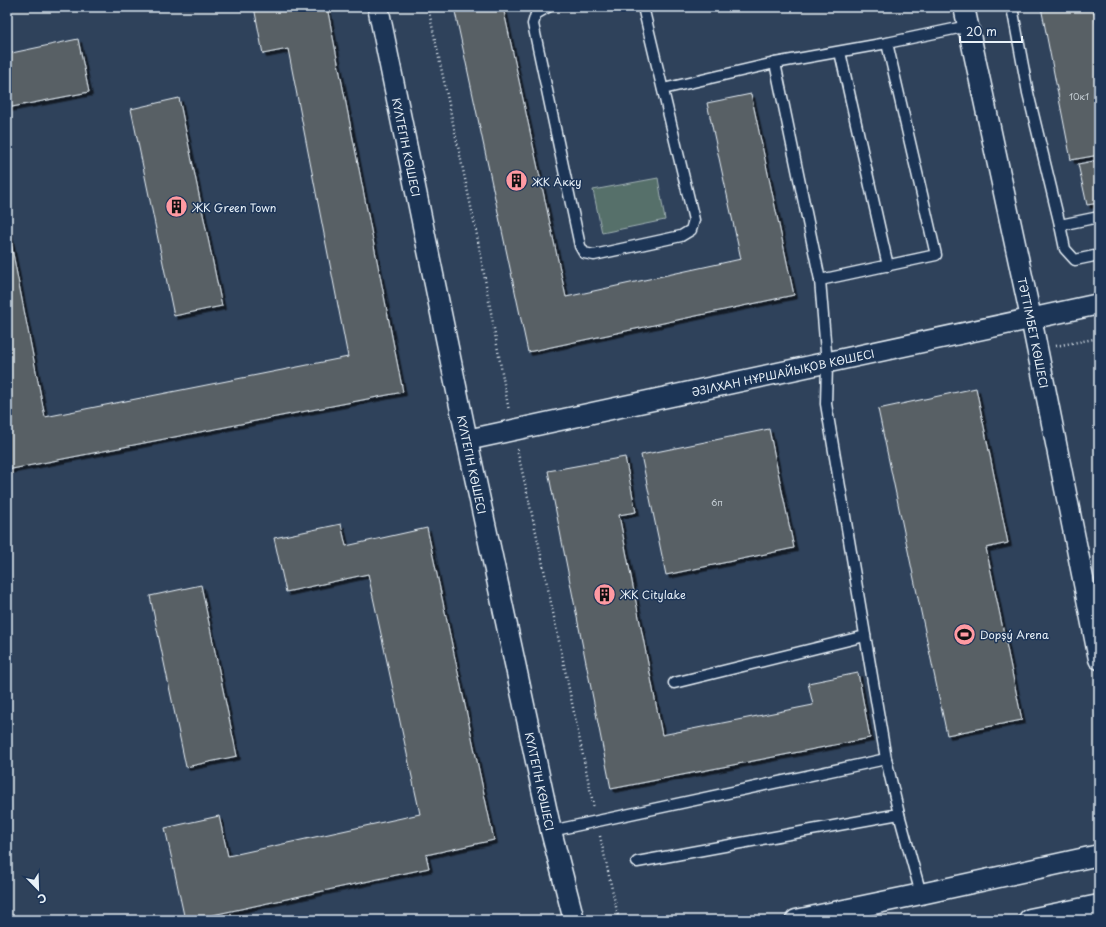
<svg xmlns="http://www.w3.org/2000/svg" width="1106" height="927" viewBox="0 0 1106 927" font-family="'Playpen Sans',sans-serif">
	<defs>
		<filter id="shadow"><feDropShadow dx="3.5" dy="3.5" stdDeviation="0" flood-color="#0009"/></filter>
	</defs>
	<rect width="100%" height="100%" fill="#2f425b"/>
	<filter id="ink" filterUnits="userSpaceOnUse"><feTurbulence type="fractalNoise" baseFrequency=".025" numOctaves="2"/><feDisplacementMap in="SourceGraphic" scale="8" xChannelSelector="R" yChannelSelector="G"/><feConvolveMatrix kernelMatrix="1 2 1 2 8 2 1 2 1" color-interpolation-filters="sRGB"/></filter>
	<g filter="url(#ink)">
		<polygon fill="#566f6b" stroke="#9fb0b2" points="658,178 665,220 602,233 593,190"/>
		<g fill="#596065" stroke="#e8f1f8" filter="url(#shadow)">
			<polygon points="254,7 327,7 403,392 7,470 7,223 45,417 348,357 288,49 263,54"/>
			<polygon points="454,7 503,7 566,297 741,259 707,103 751,94 794,295 528,352"/>
			<polygon points="1041,7 1093,7 1099,37 1099,155 1071,160"/>
			<polygon points="78,39 89,92 7,108 7,54"/>
			<polygon points="179,98 222,306 174,316 131,109"/>
			<polygon points="1099,160 1099,203 1087,205 1078,164"/>
			<polygon points="976,388 1008,543 986,548 1022,720 947,735 878,409"/>
			<polygon points="769,429 794,548 666,575 641,455"/>
			<polygon points="625,457 636,512 619,515 662,735 813,705 808,683 858,673 870,738 611,789 548,471"/>
			<polygon points="341,524 346,546 427,528 494,840 426,855 429,868 190,920 185,920 165,828 219,816 228,856 420,814 368,574 286,592 274,538"/>
			<polygon points="201,585 237,756 186,767 150,596"/>
		</g>
		<g fill="none" stroke-linecap="round" stroke-linejoin="round">
			<defs>
				<g id="lane">
					<polyline points="548,7 536,14 533,24 580,246 584,253 594,255 681,236 691,230 694,220 643,7"/>
					<polyline points="1012,7 1028,93 1060,225 1099,217"/>
					<polyline points="840,52 888,266"/>
					<polyline points="775,63 820,280 827,364 826,404 886,759 899,814 921,894"/>
					<polyline points="663,89 775,63 887,43 968,26"/>
					<polyline points="1060,225 1065,249 1075,260 1099,255"/>
					<polyline points="820,280 936,255 887,43"/>
					<polyline points="674,683 865,636"/>
					<polyline points="551,831 886,759"/>
					<polyline points="637,862 899,814"/>
				</g>
				<g id="street">
					<path id="s1" d="M378,7L467,440L551,831L574,920"/>
					<path id="s2" d="M964,7L1031,318L1099,659"/>
					<path id="s3" d="M467,440L1099,304"/>
					<polyline points="796,920 921,894 1099,855"/>
				</g>
				<polyline id="secondary" points="1030,920 1099,906"/>
			</defs>
			<use href="#lane" stroke="#e8f1f8" stroke-width="13"/>
			<use href="#street" stroke="#e8f1f8" stroke-width="23"/>
			<use href="#secondary" stroke="#e8f1f8" stroke-width="25"/>
			<g stroke="#e8f1f8" stroke-width="2.5" stroke-dasharray="1 3" stroke-linecap="butt">
				<polyline points="428,7 476,230 509,411"/>
				<polyline points="1056,346 1099,338"/>
				<polyline points="517,449 538,541 594,808"/>
				<polyline points="600,836 619,920"/>
			</g>
			<use href="#lane" stroke="#1d3557" stroke-width="10"/>
			<use href="#street" stroke="#1d3557" stroke-width="20"/>
			<use href="#secondary" stroke="#1d3557" stroke-width="22"/>
		</g>
	</g>
	<defs>
		<symbol id="building-disc" viewBox="-11 -11 22 22"><circle r="9.5" fill="#ff9aa2" stroke="#1d3557"/><path d="M-4-6H4V6H1V3H-1V6H-4ZM-2.5-4.3h1.7v1.8h-1.7ZM.8-4.3h1.7v1.8H.8ZM-2.5-1h1.7V.8h-1.7ZM.8-1h1.7V.8H.8Z" fill="#111"/></symbol>
		<symbol id="stadium-disc" viewBox="-11 -11 22 22"><circle r="9.5" fill="#ff9aa2" stroke="#1d3557"/><path d="M0-5a6.5 5 0 1 0 0 10a6.5 5 0 1 0 0-10ZM-3.5-1.8h7v3.6h-7Z" fill="#111"/></symbol>
	</defs>
	<g fill-rule="evenodd">
		<use href="#building-disc" x="504" y="168" width="25" height="25"/>
		<use href="#building-disc" x="164" y="194" width="25" height="25"/>
		<use href="#building-disc" x="592" y="582" width="25" height="25"/>
		<use href="#stadium-disc" x="952" y="622" width="25" height="25"/>
	</g>
	<g text-anchor="middle" dominant-baseline="central" stroke-width="3" stroke-linejoin="round" paint-order="stroke">
		<g font-size="9" fill="#c4cdd3">
			<text x="1079" y="96">10к1</text>
			<text x="717" y="502">6п</text>
		</g>
		<g font-size="11" fill="#e8f1f8" stroke="#1d3557">
			<text stroke="none"><textPath href="#s1" startOffset="143">КҮЛТЕГІН КӨШЕСІ</textPath></text>
			<text stroke="none"><textPath href="#s2" startOffset="333">ТӘТТІМБЕТ КӨШЕСІ</textPath></text>
			<text stroke="none"><textPath href="#s3" startOffset="323">ӘЗІЛХАН НҰРШАЙЫҚОВ КӨШЕСІ</textPath></text>
			<text stroke="none"><textPath href="#s1" startOffset="467">КҮЛТЕГІН КӨШЕСІ</textPath></text>
			<text stroke="none"><textPath href="#s1" startOffset="791">КҮЛТЕГІН КӨШЕСІ</textPath></text>
		</g>
		<g font-size="11" fill="#e8f1f8" stroke="#1d3557" text-anchor="start">
			<text x="532" y="181">ЖК Акку</text>
			<text x="192" y="207">ЖК Green Town</text>
			<text x="620" y="594">ЖК Citylake</text>
			<text x="980" y="634">Dopșý Arena</text>
		</g>
	</g>
	<rect width="1106" height="927" fill="none" stroke="#1d3557" stroke-width="24"/>
	<rect x="12" y="12" width="1082" height="903" fill="none" stroke="#e8f1f8" stroke-width="1.5" filter="url(#ink)"/>
	<g transform="translate(38 889) rotate(157)" stroke="#1d3557" stroke-width="3" paint-order="stroke">
	<path d="M0-3L7 15L0 10L-7 15Z" fill="#e8f1f8"/>
	<text y="-6" font-size="11" font-weight="bold" text-anchor="middle" fill="#e8f1f8">С</text>
	</g>
	<path d="M960 36v6h62v-6" fill="none" stroke="#e8f1f8" stroke-width="2"/>
	<text x="966" y="36" font-size="12" fill="#e8f1f8" stroke="#1d3557" stroke-width="3" paint-order="stroke">20 m</text>
</svg>
